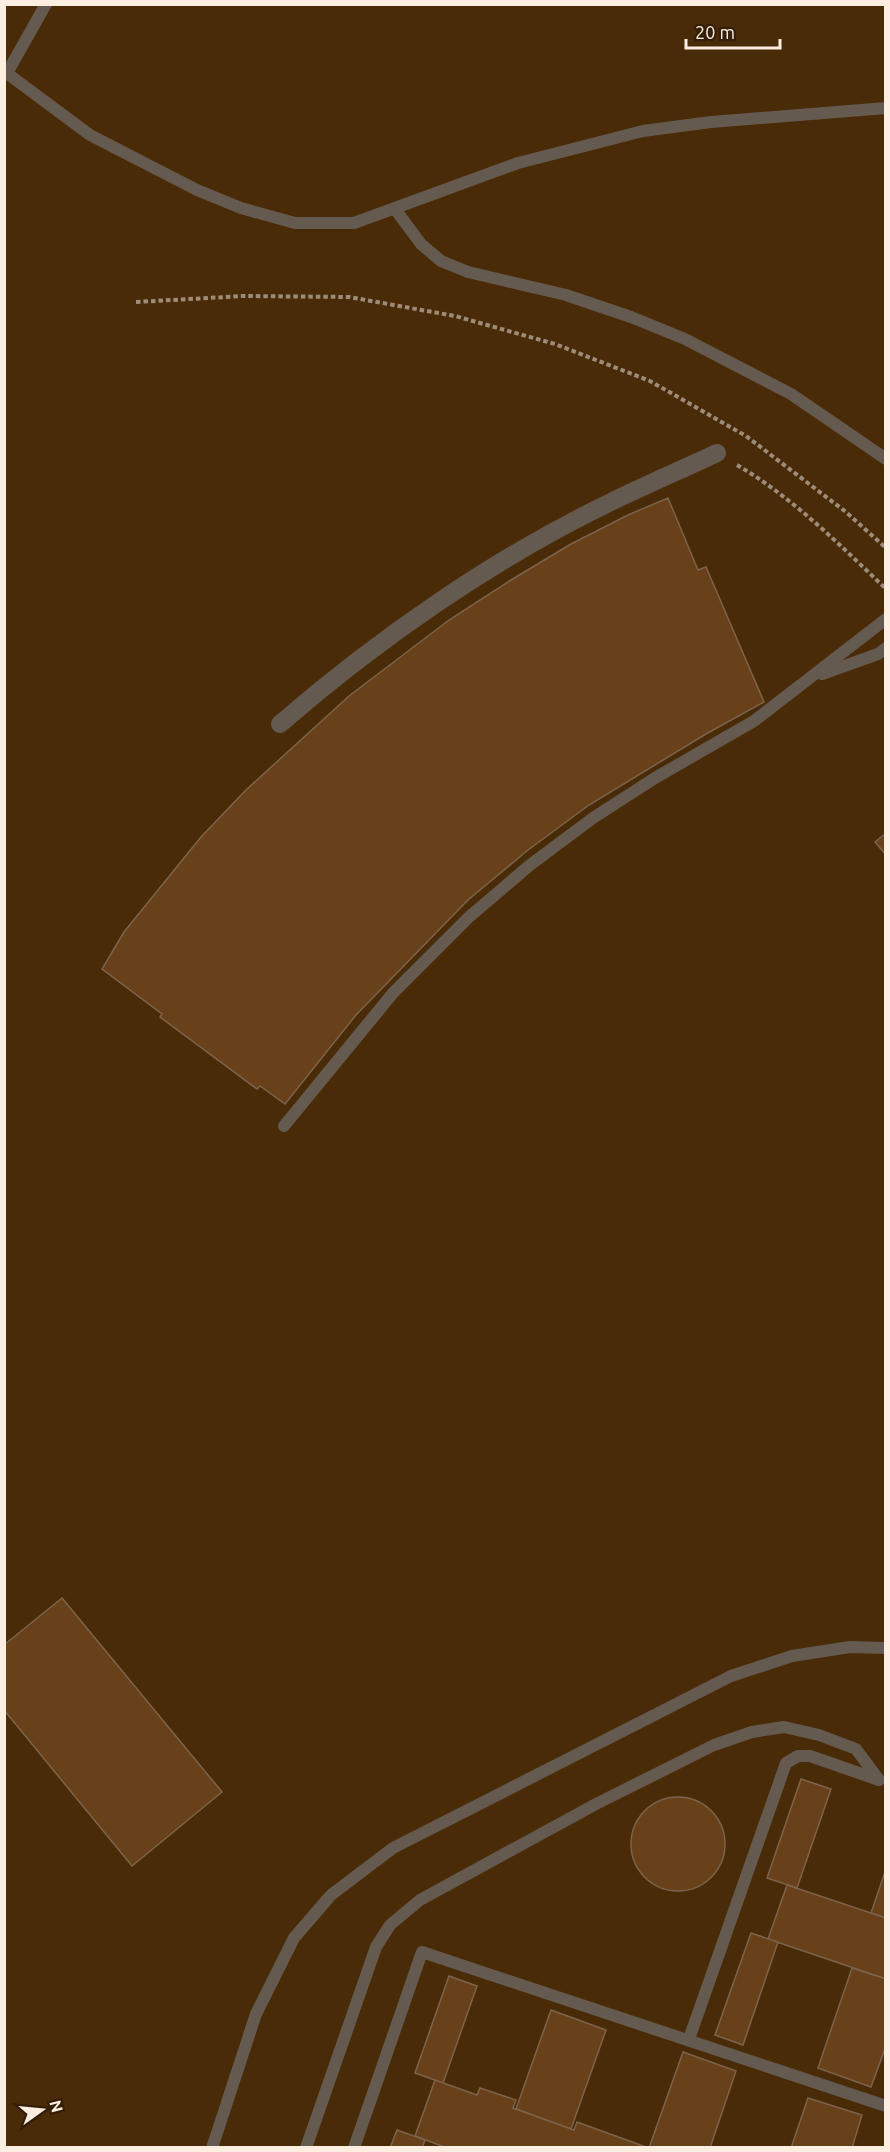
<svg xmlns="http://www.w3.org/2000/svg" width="890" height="2152" viewBox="0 0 890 2152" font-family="Ubuntu,sans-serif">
	<rect width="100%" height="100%" fill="#341e09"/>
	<rect fill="#4a2b08" x="5" y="5" width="880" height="2142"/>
	<g fill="#68411a" stroke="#7c634c" stroke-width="1.5">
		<polygon points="668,498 698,570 706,567 764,702 706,734 589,805 528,850 468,900 356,1015 285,1104 260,1086 257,1089 160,1017 162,1014 102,969 124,932 201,837 246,790 349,696 449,620 511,580 571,544 628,515"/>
		<polygon points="886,833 886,855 875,842"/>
		<polygon points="62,1598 222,1792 132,1866 4,1710 4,1645"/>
		<polygon points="801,1779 831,1789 797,1888 767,1878"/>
		<circle cx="678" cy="1844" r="47"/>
		<polygon points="886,1869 886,1918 871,1913"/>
		<polygon points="787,1885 886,1918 886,1979 768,1939"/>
		<polygon points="751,1933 778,1942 743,2045 715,2035"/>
		<polygon points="852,1968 886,1979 886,2046 871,2087 818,2068"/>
		<polygon points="449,1976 477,1986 443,2083 415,2073"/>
		<polygon points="551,2010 606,2030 571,2129 516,2109"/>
		<polygon points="683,2052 736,2071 710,2148 649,2148"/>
		<polygon points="435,2080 477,2095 480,2088 516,2100 513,2108 574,2130 577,2122 646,2147 447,2148 415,2136"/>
		<polygon points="808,2098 862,2115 852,2148 791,2148"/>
		<polygon points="397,2130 425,2140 422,2148 390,2148"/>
	</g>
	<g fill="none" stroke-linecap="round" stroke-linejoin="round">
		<g stroke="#9e8c7b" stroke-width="4" stroke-dasharray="4.5 3" stroke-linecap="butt">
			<polyline points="136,302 243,296 349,297 455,316 555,344 650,381 746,436 846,512 886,548"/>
			<path d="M737,465C792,497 840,545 886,589"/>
		</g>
		<g stroke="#655a50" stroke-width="12">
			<polyline points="4,71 90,135 197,190 241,208 295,223 354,223 518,163 643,131 711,122 886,108"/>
			<polyline points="7,73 46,4"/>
			<polyline points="395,209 421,244 441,261 468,272 566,295 631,317 685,339 791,394 886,459"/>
			<polyline points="822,674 878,654 886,648"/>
			<polyline points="284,1126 393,993 469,917 530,865 593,818 655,778 754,721 886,619"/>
			<polyline points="689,2039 786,1763 798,1756 810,1756 879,1780"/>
			<polyline points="212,2148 256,2014 294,1938 331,1895 393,1848 731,1676 792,1656 850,1647 886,1648"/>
			<polyline points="306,2148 376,1947 390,1925 420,1900 596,1804 714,1745 752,1732 784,1727 819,1735 856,1749 879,1780"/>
			<polyline points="354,2148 422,1952 886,2106"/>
		</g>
		<path stroke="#655a50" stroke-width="18" d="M280,724C378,639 493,559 609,503C645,485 681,470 717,453"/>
	</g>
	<rect width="890" height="2152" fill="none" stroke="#fceee1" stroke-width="12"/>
	<g transform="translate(42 2110) rotate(75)" stroke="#341e09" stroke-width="4.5" paint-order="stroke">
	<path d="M0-4.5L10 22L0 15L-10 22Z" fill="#fceee1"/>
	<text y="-9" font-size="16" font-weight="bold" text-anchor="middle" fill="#fceee1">N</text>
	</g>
	<path d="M686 39v9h94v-9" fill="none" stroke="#fceee1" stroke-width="3"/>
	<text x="695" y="39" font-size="18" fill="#fceee1" stroke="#341e09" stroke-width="4.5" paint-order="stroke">20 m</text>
</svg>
